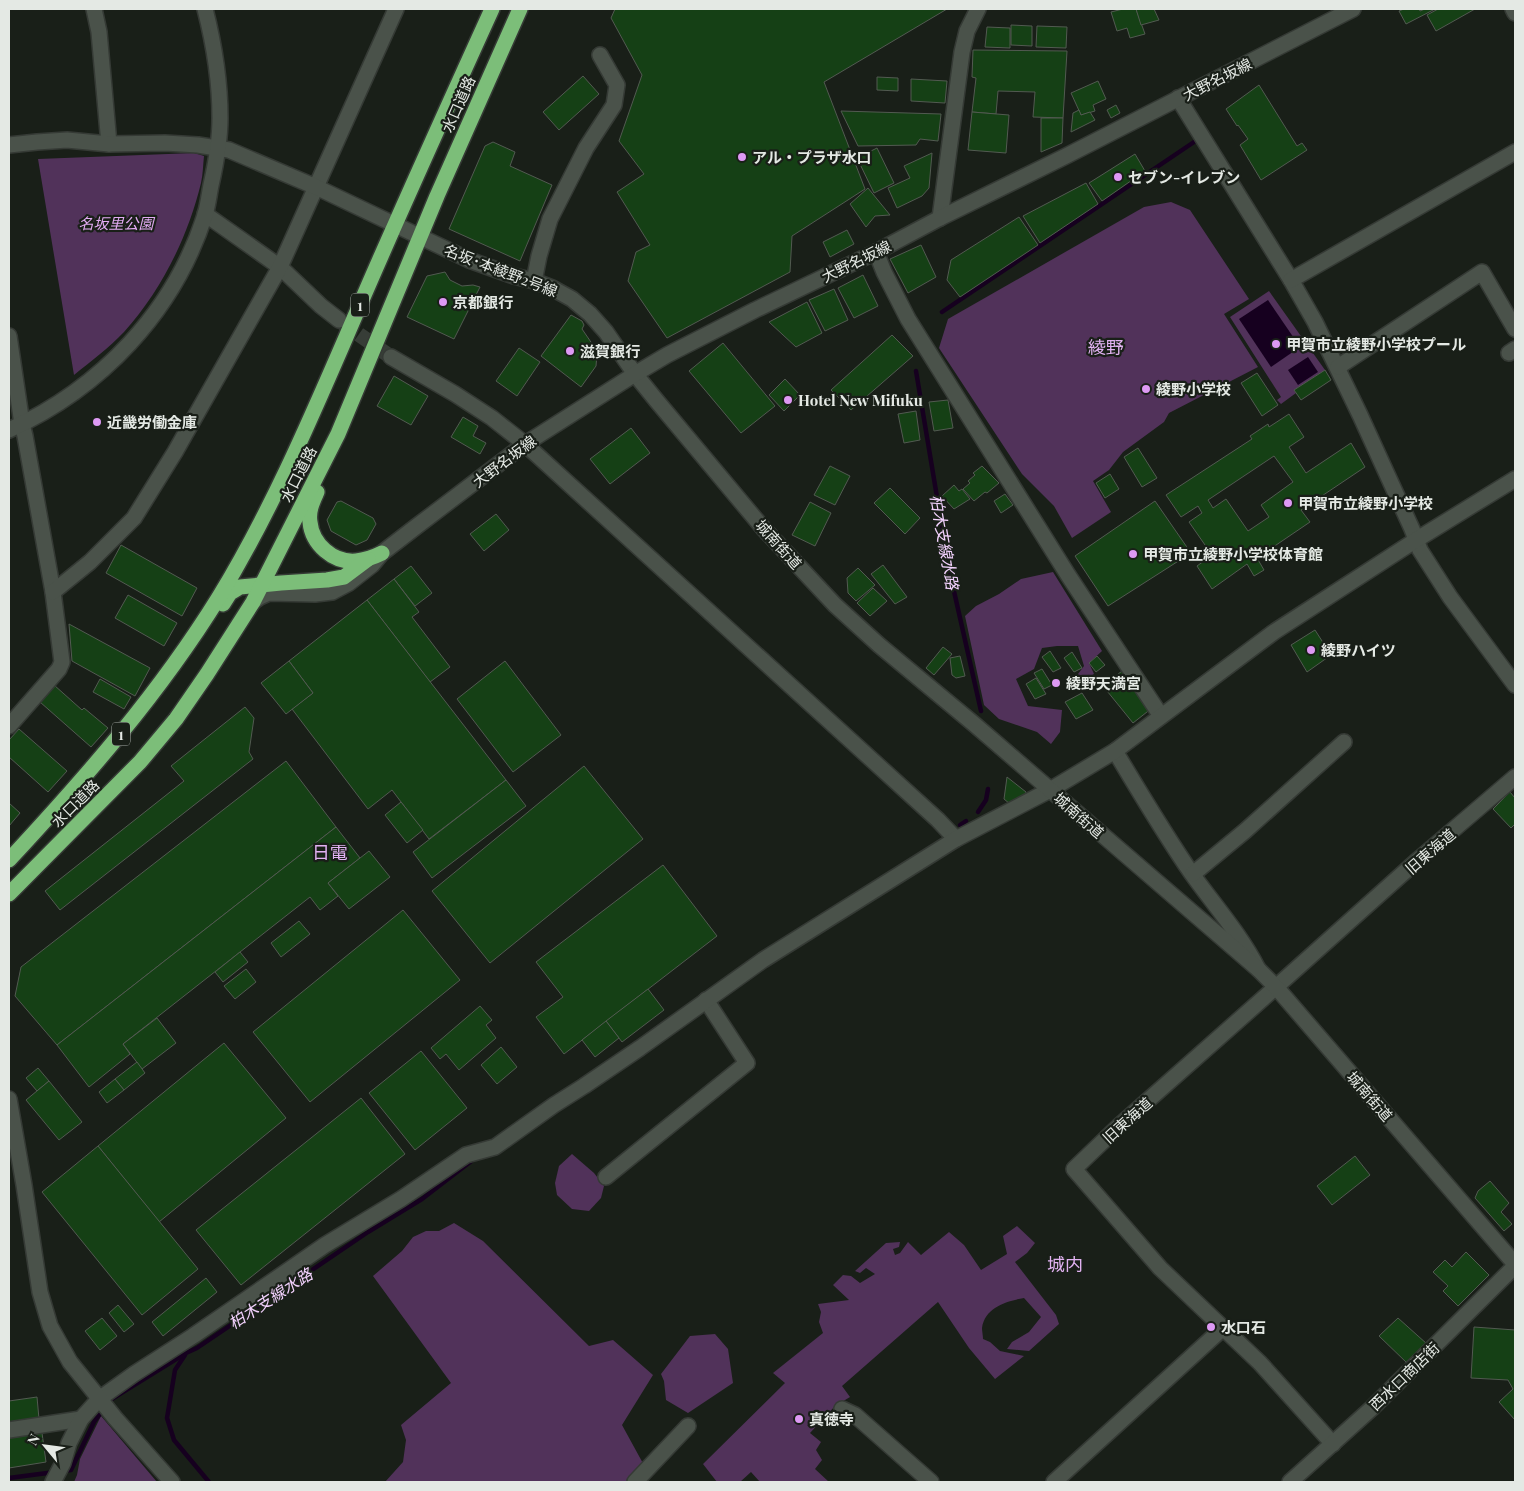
<svg xmlns="http://www.w3.org/2000/svg" width="1524" height="1491" viewBox="0 0 1524 1491" font-family="'Playfair Display','Noto Sans JP',serif">
	<rect width="100%" height="100%" fill="#191f18"/>
	<g fill="#51325a">
		<path d="M194,153L204,156C203,165 203,174 201,183C188,237 161,291 124,332C109,348 91,361 74,375L38,159Z"/>
		<polygon points="1171,202 1190,210 1249,299 1224,314 1258,367 1169,413 1164,422 1123,452 1109,470 1093,481 1111,512 1072,538 1054,506 1022,474 939,348 948,319 1144,207"/>
		<polygon points="1269,291 1325,370 1294,390 1296,393 1281,404 1277,400 1281,397 1230,317"/>
		<polygon points="1053,572 1102,651 1089,663 1094,674 1082,681 1075,678 1084,666 1078,646 1057,646 1042,648 1034,669 1016,679 1028,706 1062,710 1060,732 1051,744 1037,732 999,719 984,705 965,616 976,606 999,594 1021,579"/>
		<polygon points="572,1154 594,1173 604,1186 601,1198 589,1211 572,1209 557,1195 555,1183 559,1166"/>
		<polygon points="454,1223 483,1241 589,1346 613,1340 653,1375 622,1425 645,1467 628,1482 385,1482 403,1462 406,1440 401,1425 451,1383 373,1276 402,1251 413,1237 426,1231 439,1231"/>
		<path d="M1017,1226L1035,1243L1027,1253L1015,1262L1056,1315L1059,1324L1029,1351L1007,1349L1012,1342L1029,1332L1041,1317L1024,1298C1007,1301 985,1307 982,1328C982,1331 983,1336 983,1339L990,1342L1000,1351L1024,1356L995,1379L969,1348L938,1302L842,1386L850,1397L835,1406L810,1433L821,1442L816,1450L822,1460L815,1469L829,1482H760L751,1472L740,1482H717L703,1464L785,1383L773,1373L823,1333L819,1322L821,1312L818,1304L849,1300L833,1285L843,1275L851,1276L860,1283L875,1274L866,1268L860,1273L855,1271L886,1243L900,1242L899,1247L893,1249L895,1255L900,1253L908,1242L921,1255L949,1232L964,1245L981,1270L1007,1254L1003,1236Z"/>
		<polygon points="715,1334 728,1349 733,1383 688,1413 666,1400 664,1381 661,1374 690,1336"/>
		<polygon points="101,1416 157,1482 74,1482 77,1475 80,1459"/>
	</g>
	<g fill="#16001f">
		<polygon points="1268,300 1300,347 1271,367 1239,319"/>
		<polygon points="1308,357 1318,372 1298,385 1288,370"/>
	</g>
	<g fill="none" stroke-linecap="round" stroke-linejoin="round">
		<g stroke="#16001f" stroke-width="4.5">
			<polyline points="942,312 1194,142"/>
			<polyline points="916,371 949,569 981,711"/>
			<polyline points="978,812 986,800 988,789"/>
			<polyline points="960,825 966,821"/>
			<polyline points="185,1355 175,1370 167,1418 174,1440 209,1482"/>
			<polyline points="62,1471 71,1470 94,1422 110,1400 186,1353 197,1348 368,1232 422,1199 474,1159"/>
			<polyline points="9,1478 55,1472"/>
		</g>
	</g>
	<g fill="#154015" stroke="#525a51" fill-rule="evenodd">
		<polygon points="615,9 947,9 824,82 865,189 792,236 790,272 667,338 628,281 636,252 650,245 617,192 644,174 619,141 642,75 611,18"/>
		<polygon points="1123,9 1136,9 1145,34 1130,38 1127,28 1117,31 1111,12"/>
		<polygon points="1136,9 1154,9 1159,20 1141,25"/>
		<polygon points="1404,9 1419,9 1420,11 1425,9 1435,9 1406,24 1399,11"/>
		<polygon points="1438,9 1475,9 1436,31 1427,15"/>
		<polygon points="1011,25 1032,26 1032,46 1011,45"/>
		<polygon points="1037,26 1067,27 1066,48 1036,47"/>
		<polygon points="987,27 1010,28 1010,48 985,47"/>
		<polygon points="973,50 1067,51 1063,118 1033,117 1035,92 998,91 996,114 972,112 976,78 972,77"/>
		<polygon points="583,76 599,94 559,130 543,112"/>
		<polygon points="877,77 898,78 898,91 877,90"/>
		<polygon points="911,79 947,81 945,103 911,101"/>
		<polygon points="1098,81 1106,99 1093,105 1095,111 1081,115 1071,93"/>
		<polygon points="1259,85 1297,146 1302,143 1307,150 1261,180 1240,145 1248,139 1238,125 1237,126 1226,109"/>
		<polygon points="1116,105 1120,113 1111,118 1107,110"/>
		<polygon points="1079,110 1081,115 1090,112 1095,120 1071,132 1073,113"/>
		<polygon points="841,111 941,114 938,141 920,139 916,145 858,146"/>
		<polygon points="972,112 1009,115 1006,153 968,150"/>
		<polygon points="1041,118 1063,118 1062,143 1041,152"/>
		<polygon points="493,142 515,152 510,166 552,185 520,261 449,229 485,146"/>
		<polygon points="877,148 894,183 874,193 857,158"/>
		<polygon points="932,153 929,188 922,196 897,208 888,188 910,178 904,166"/>
		<polygon points="1135,154 1145,171 1102,201 1089,183"/>
		<polygon points="1086,183 1098,204 1040,243 1023,216"/>
		<polygon points="868,188 890,215 875,216 866,227 850,204"/>
		<polygon points="1019,217 1038,245 960,297 947,280 951,260"/>
		<polygon points="847,230 854,244 830,257 823,242"/>
		<polygon points="921,245 936,277 908,293 890,259"/>
		<polygon points="445,272 450,280 462,286 473,285 480,287 454,339 407,317 427,276"/>
		<polygon points="863,275 878,306 854,318 838,288"/>
		<polygon points="834,289 848,320 825,331 809,300"/>
		<polygon points="807,302 822,333 796,347 769,322"/>
		<polygon points="571,315 582,321 584,325 582,329 595,348 597,354 596,366 581,387 541,356"/>
		<polygon points="892,335 913,356 851,410 831,390"/>
		<polygon points="723,343 775,406 741,433 689,371"/>
		<polygon points="519,348 540,362 517,396 496,381"/>
		<polygon points="1325,370 1331,380 1301,400 1294,390"/>
		<polygon points="1257,373 1278,405 1262,416 1241,383"/>
		<polygon points="394,376 428,396 411,425 377,406"/>
		<polygon points="785,379 800,395 784,411 769,395"/>
		<polygon points="948,400 953,428 934,431 929,402"/>
		<polygon points="916,411 920,440 904,443 898,414"/>
		<path d="M1289,414L1304,437L1289,447L1306,473L1351,443L1365,467L1301,510L1310,522L1257,558L1264,570L1254,576L1247,564L1212,589L1197,566L1212,555L1189,522L1202,513L1198,506L1181,517L1166,495L1252,439L1250,436L1268,424L1269,427ZM1274,456L1293,482L1261,505L1269,517L1248,531L1226,499L1213,508L1208,500Z"/>
		<polygon points="463,417 478,426 473,436 486,443 480,454 451,437"/>
		<polygon points="631,428 650,453 610,484 590,459"/>
		<polygon points="1138,448 1157,478 1142,487 1124,457"/>
		<polygon points="830,466 850,476 835,505 814,495"/>
		<polygon points="982,466 999,483 987,493 985,492 974,501 963,489 970,483 968,481 975,475 973,473"/>
		<polygon points="1110,474 1119,489 1105,498 1096,483"/>
		<polygon points="954,485 959,491 962,489 970,499 954,509 942,496"/>
		<polygon points="890,488 920,518 905,534 874,503"/>
		<polygon points="1005,494 1013,505 1001,513 994,501"/>
		<polygon points="341,501 373,518 376,524 367,540 356,545 331,531 327,520 337,502"/>
		<polygon points="1155,501 1191,553 1108,606 1075,556"/>
		<polygon points="810,502 831,513 815,546 792,535"/>
		<polygon points="496,514 509,530 484,551 470,534"/>
		<polygon points="121,545 197,588 182,616 106,573"/>
		<polygon points="883,565 907,597 895,604 871,574"/>
		<polygon points="411,566 432,593 415,606 394,579"/>
		<polygon points="858,568 875,585 856,601 848,593 847,578"/>
		<polygon points="394,579 419,612 412,617 450,667 430,682 367,600"/>
		<polygon points="873,588 887,601 870,616 857,603"/>
		<polygon points="128,595 177,623 164,646 115,618"/>
		<polygon points="367,600 506,780 429,839 392,790 368,809 292,709 313,693 289,661"/>
		<polygon points="69,624 150,668 135,696 72,661"/>
		<polygon points="1315,630 1331,655 1307,672 1291,645"/>
		<polygon points="943,647 952,654 934,675 926,668"/>
		<polygon points="1050,651 1061,668 1053,672 1042,657"/>
		<polygon points="1072,652 1082,668 1074,672 1064,658"/>
		<polygon points="960,656 965,676 956,678 952,675 950,658"/>
		<polygon points="1097,656 1105,665 1096,672 1089,663"/>
		<polygon points="289,661 313,693 286,714 261,683"/>
		<polygon points="505,661 561,735 513,772 457,699"/>
		<polygon points="1042,669 1052,685 1044,689 1034,673"/>
		<polygon points="1122,671 1152,708 1133,723 1103,686"/>
		<polygon points="1036,678 1046,694 1035,699 1026,684"/>
		<polygon points="100,679 131,697 124,709 93,692"/>
		<polygon points="54,685 82,710 84,708 108,728 91,747 40,702"/>
		<polygon points="1082,693 1093,710 1076,719 1065,702"/>
		<polygon points="245,707 254,718 249,752 253,759 60,910 45,891 184,781 171,766"/>
		<polygon points="19,729 67,771 48,792 9,757 9,740"/>
		<polygon points="286,761 336,827 57,1045 15,996 21,967"/>
		<polygon points="584,766 643,839 490,963 432,891"/>
		<polygon points="1007,777 1026,792 1026,795 1010,804 1004,799"/>
		<polygon points="506,780 526,806 432,878 413,852"/>
		<polygon points="1510,792 1515,798 1515,824 1511,828 1493,809"/>
		<polygon points="401,802 423,830 407,843 385,815"/>
		<polygon points="9,803 20,813 9,826"/>
		<polygon points="336,827 360,858 328,883 338,896 320,910 310,897 123,1044 130,1054 89,1087 57,1045"/>
		<polygon points="369,851 390,877 349,909 328,883"/>
		<polygon points="663,865 717,936 564,1054 536,1017 563,997 536,962"/>
		<polygon points="403,910 460,980 310,1102 253,1032"/>
		<polygon points="299,921 310,934 281,957 271,943"/>
		<polygon points="240,952 248,962 223,982 215,972"/>
		<polygon points="246,969 256,982 235,999 224,986"/>
		<polygon points="648,989 664,1010 622,1042 606,1021"/>
		<polygon points="480,1006 492,1020 486,1025 496,1038 459,1070 446,1054 440,1059 431,1048"/>
		<polygon points="157,1018 176,1043 142,1069 123,1044"/>
		<polygon points="606,1021 619,1038 595,1057 582,1040"/>
		<polygon points="224,1043 286,1118 159,1222 98,1146"/>
		<polygon points="501,1047 517,1067 497,1084 481,1065"/>
		<polygon points="421,1051 467,1108 415,1150 369,1093"/>
		<polygon points="137,1062 145,1073 124,1090 115,1079"/>
		<polygon points="38,1068 49,1081 37,1091 26,1078"/>
		<polygon points="115,1079 124,1090 107,1103 99,1092"/>
		<polygon points="49,1081 82,1122 59,1140 26,1100"/>
		<polygon points="361,1098 405,1154 241,1285 196,1230"/>
		<polygon points="98,1146 198,1269 142,1315 42,1192"/>
		<polygon points="1355,1156 1370,1175 1332,1205 1317,1186"/>
		<polygon points="1490,1181 1509,1203 1501,1212 1512,1224 1504,1231 1475,1198 1478,1191"/>
		<polygon points="1466,1252 1489,1275 1458,1306 1443,1291 1448,1286 1433,1272 1445,1260 1452,1267"/>
		<polygon points="206,1278 217,1292 163,1336 152,1322"/>
		<polygon points="118,1305 134,1324 124,1332 109,1313"/>
		<polygon points="102,1318 117,1336 100,1350 85,1331"/>
		<polygon points="1398,1318 1427,1344 1407,1363 1379,1336"/>
		<polygon points="1474,1327 1515,1330 1515,1420 1499,1402 1513,1389 1508,1380 1471,1378"/>
		<polygon points="37,1397 39,1419 9,1422 9,1401"/>
		<polygon points="42,1433 46,1462 9,1468 9,1438"/>
	</g>
	<g fill="none" stroke-linecap="round" stroke-linejoin="round">
		<polyline stroke="#373d37" stroke-width="15" stroke-dasharray="15 8" stroke-linecap="butt" points="340,321 391,357"/>
		<defs>
			<g id="street">
				<polyline points="94,9 99,32 109,144"/>
				<polyline points="1513,9 1515,13"/>
				<polyline points="1178,98 1291,280 1315,322 1360,415 1412,529 1420,550 1450,597 1515,685"/>
				<polyline points="205,214 280,267 321,306 339,320"/>
				<polyline points="876,252 884,272 908,319 1068,575 1161,716"/>
				<polyline points="1291,280 1515,152"/>
				<polyline points="9,336 22,424 25,436 53,592 62,662 59,669 9,726"/>
				<polyline points="1509,353 1515,349"/>
				<polyline points="391,357 455,394 492,418 525,444 938,820 956,839"/>
				<polyline points="1338,367 1482,272 1515,329"/>
				<polyline points="53,592 90,562 134,518 175,452 280,267 396,9"/>
				<path d="M1115,751C1140,793 1165,835 1192,874C1215,906 1240,934 1258,969"/>
				<polyline points="1193,874 1245,831 1344,742"/>
				<polyline points="606,1177 747,1063 706,1000"/>
				<polyline points="842,1409 855,1415 931,1482"/>
				<polyline points="9,1430 81,1419"/>
				<polyline points="1333,1444 1260,1363 1160,1268 1074,1169 1119,1126 1276,987 1419,859 1515,777"/>
				<polyline points="53,1482 63,1463 69,1443 81,1419 99,1399 134,1374 193,1336 325,1245 401,1199 466,1155 495,1147 554,1105 584,1086 640,1048 763,960 956,839 1050,790 1115,751 1274,632 1416,540 1515,479"/>
				<polyline points="635,1482 688,1426"/>
				<polyline points="1054,1482 1223,1328"/>
				<polyline points="1290,1482 1372,1408 1515,1266"/>
			</g>
			<g id="secondary">
				<polyline points="9,145 37,142 67,140 109,144 165,143 198,145 229,150 316,187 469,260 514,276 534,281 552,288 572,299 590,314 606,332 635,374 656,400 763,528 835,605 879,645 974,724 1258,969 1276,987 1515,1264"/>
				<polyline points="940,218 962,52 967,31 978,9"/>
				<polyline points="534,281 539,256 550,219 586,148 614,105 617,85 600,55"/>
				<path d="M9,430C101,388 174,312 205,215C208,205 209,195 211,185C216,163 220,140 220,118C220,81 214,44 205,9"/>
				<polyline points="253,602 260,597 269,593 315,594 332,592 349,583 372,565 382,553 417,526 525,444 635,374 667,355 755,310 876,252 940,218 1066,156 1353,9"/>
				<polyline points="9,1099 24,1185 40,1292 50,1326 70,1362 115,1418 172,1482"/>
			</g>
			<g id="highway">
				<path d="M317,492C313,501 308,511 310,522C312,544 333,563 356,561C366,560 374,557 382,553"/>
				<polyline points="223,604 230,593 240,587 281,583 327,580 344,577 368,559"/>
				<path d="M9,860C86,777 159,694 219,597C275,505 316,406 359,307C402,207 447,108 492,9"/>
				<polyline points="9,894 140,762 176,719 207,674 253,602 338,434 437,196 520,9"/>
			</g>
		</defs>
		<use href="#street" stroke="#353a35" stroke-width="18"/>
		<use href="#secondary" stroke="#353a35" stroke-width="18"/>
		<use href="#highway" stroke="#353a35" stroke-width="18"/>
		<use href="#street" stroke="#4a524a" stroke-width="15"/>
		<use href="#secondary" stroke="#4a524a" stroke-width="15"/>
		<use href="#highway" stroke="#7cbe79" stroke-width="15"/>
	</g>
	<g fill="#dd99f3" stroke="#191f18" stroke-width="2">
		<circle cx="742" cy="157" r="5"/>
		<circle cx="1118" cy="177" r="5"/>
		<circle cx="443" cy="302" r="5"/>
		<circle cx="1276" cy="344" r="5"/>
		<circle cx="570" cy="351" r="5"/>
		<circle cx="1146" cy="389" r="5"/>
		<circle cx="788" cy="400" r="5"/>
		<circle cx="97" cy="422" r="5"/>
		<circle cx="1288" cy="503" r="5"/>
		<circle cx="1133" cy="554" r="5"/>
		<circle cx="1311" cy="650" r="5"/>
		<circle cx="1056" cy="683" r="5"/>
		<circle cx="1211" cy="1327" r="5"/>
		<circle cx="799" cy="1419" r="5"/>
	</g>
	<g text-anchor="middle" dominant-baseline="central" stroke-width="4.5" stroke-linejoin="round" paint-order="stroke">
		<g fill="#191f18" stroke="#a7aca7" stroke-width="1">
			<rect x="351" y="293.5" width="18" height="23" rx="4"/>
			<rect x="112" y="722.5" width="18" height="23" rx="4"/>
		</g>
		<g font-size="14" font-weight="bold" fill="#e4e9e4">
			<text x="360" y="305">1</text>
			<text x="121" y="734">1</text>
		</g>
		<g font-size="15" fill="#e4e9e4" stroke="#191f18">
			<text transform="translate(1217 79) rotate(-27)">大野名坂線</text>
			<text transform="translate(458 104) rotate(-66)">水口道路</text>
			<text transform="translate(856 261) rotate(-26)">大野名坂線</text>
			<text transform="translate(501 270) rotate(21)">名坂･本綾野2号線</text>
			<text transform="translate(504 461) rotate(-37)">大野名坂線</text>
			<text transform="translate(298 474) rotate(-63)">水口道路</text>
			<text transform="translate(779 544) rotate(48)">城南街道</text>
			<text transform="translate(75 803) rotate(-45)">水口道路</text>
			<text transform="translate(1079 815) rotate(41)">城南街道</text>
			<text transform="translate(1430 851) rotate(-41)">旧東海道</text>
			<text transform="translate(1370 1096) rotate(49)">城南街道</text>
			<text transform="translate(1127 1120) rotate(-42)">旧東海道</text>
			<text transform="translate(1404 1376) rotate(-44)">西水口商店街</text>
		</g>
		<g font-size="15" font-weight="bold" fill="#e4e9e4" stroke="#191f18" text-anchor="start">
			<text x="752" y="157">アル・プラザ水口</text>
			<text x="1128" y="177">セブン-イレブン</text>
			<text x="453" y="302">京都銀行</text>
			<text x="1286" y="344">甲賀市立綾野小学校プール</text>
			<text x="580" y="351">滋賀銀行</text>
			<text x="1156" y="389">綾野小学校</text>
			<text x="798" y="400">Hotel New Mifuku</text>
			<text x="107" y="422">近畿労働金庫</text>
			<text x="1298" y="503">甲賀市立綾野小学校</text>
			<text x="1143" y="554">甲賀市立綾野小学校体育館</text>
			<text x="1321" y="650">綾野ハイツ</text>
			<text x="1066" y="683">綾野天満宮</text>
			<text x="1221" y="1327">水口石</text>
			<text x="809" y="1419">真徳寺</text>
		</g>
		<g font-size="15" font-style="italic" fill="#e2abf3" stroke="#191f18">
			<text x="116" y="223">名坂里公園</text>
		</g>
		<g font-size="16" font-style="italic" fill="#f3d2fe" stroke="#191f18">
			<text transform="translate(945 542) rotate(80)">柏木支線水路</text>
			<text transform="translate(270 1298) rotate(-33)">柏木支線水路</text>
		</g>
		<g font-size="18" fill="#e1b2f1" stroke="#191f18">
			<text x="1106" y="347">綾野</text>
			<text x="330" y="852">日電</text>
			<text x="1065" y="1264">城内</text>
		</g>
	</g>
	<rect width="1524" height="1491" fill="none" stroke="#e4e9e4" stroke-width="20"/>
	<g transform="translate(45 1446) rotate(299)" stroke="#191f18" stroke-width="4" paint-order="stroke">
	<path d="M0-4L9 19L0 12L-9 19Z" fill="#e4e9e4"/>
	<text y="-8" font-size="14" font-weight="bold" text-anchor="middle" fill="#e4e9e4">N</text>
	</g>
</svg>
